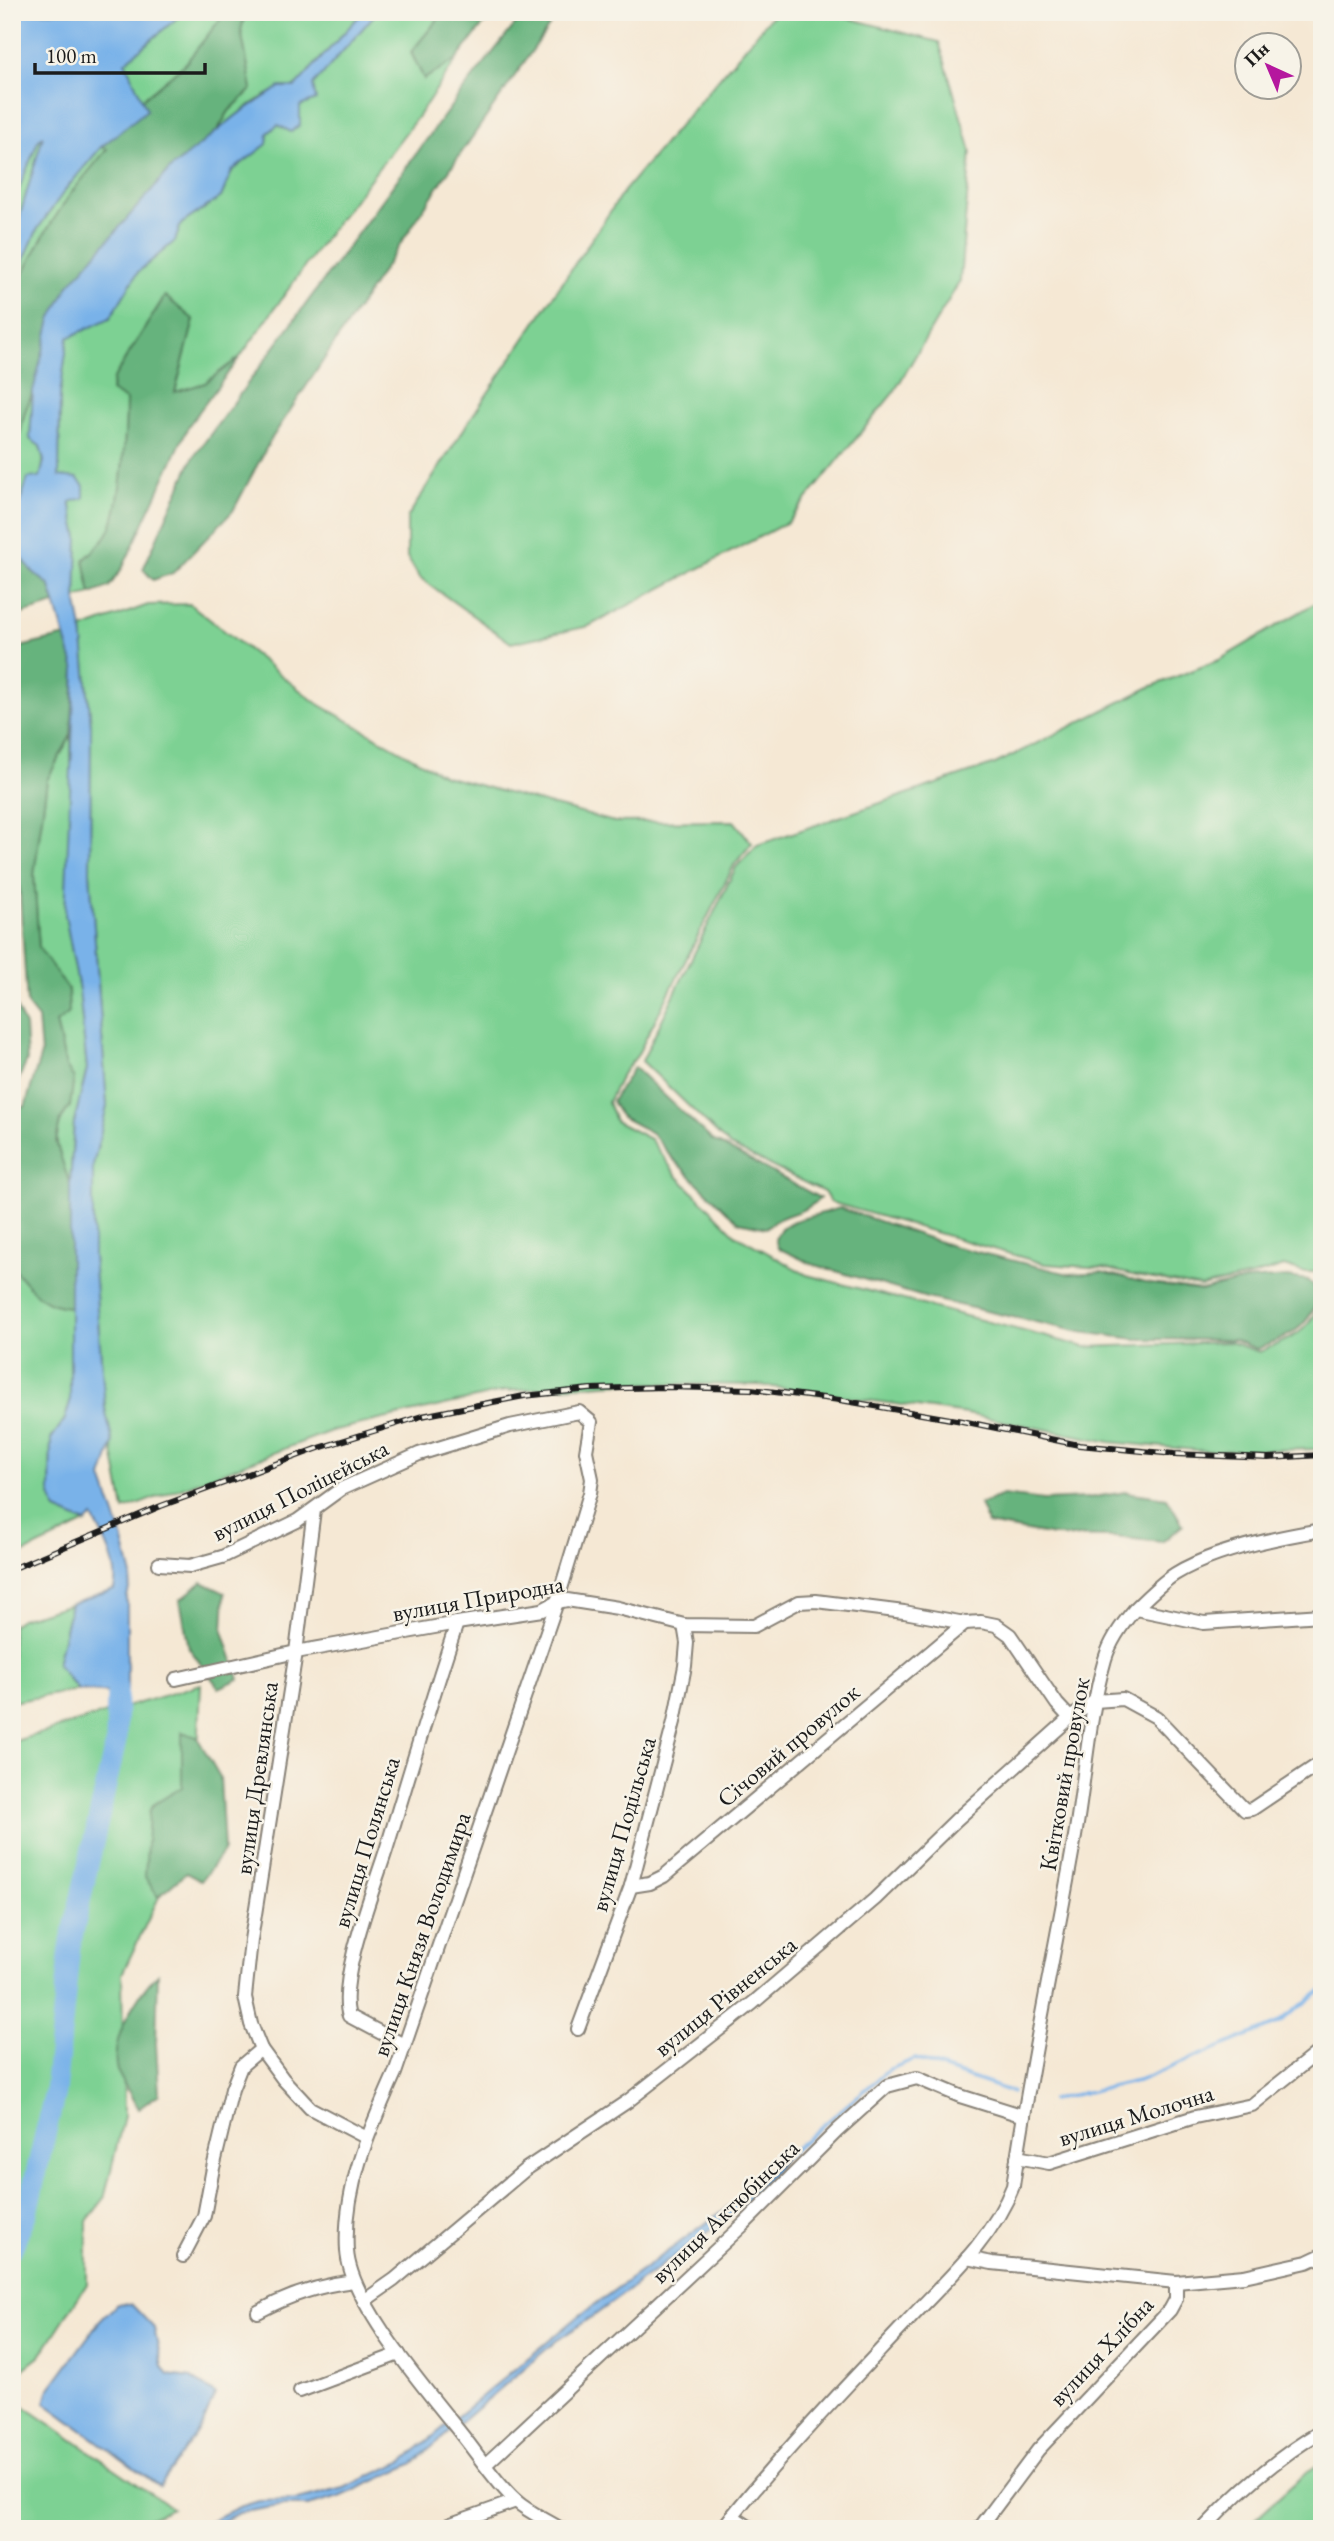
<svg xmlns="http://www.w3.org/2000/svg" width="1334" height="2541" viewBox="0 0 1334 2541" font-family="'EB Garamond',serif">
	<rect width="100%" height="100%" fill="#f7f3e8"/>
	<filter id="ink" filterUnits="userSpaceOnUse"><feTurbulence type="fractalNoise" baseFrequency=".0143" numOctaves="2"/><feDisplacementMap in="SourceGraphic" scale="14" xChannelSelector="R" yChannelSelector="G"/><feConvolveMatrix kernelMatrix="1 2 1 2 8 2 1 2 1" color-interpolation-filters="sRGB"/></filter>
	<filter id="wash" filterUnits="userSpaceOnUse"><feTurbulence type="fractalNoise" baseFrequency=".00686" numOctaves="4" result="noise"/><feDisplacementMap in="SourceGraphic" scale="28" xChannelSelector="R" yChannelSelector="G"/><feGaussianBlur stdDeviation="1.57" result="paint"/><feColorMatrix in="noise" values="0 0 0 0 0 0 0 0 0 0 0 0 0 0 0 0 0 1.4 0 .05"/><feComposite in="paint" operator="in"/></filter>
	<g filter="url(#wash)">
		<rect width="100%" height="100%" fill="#f5e8d4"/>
		<g fill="#7dd193" stroke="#4c7658" stroke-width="2">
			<polygon points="187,12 226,12 185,64 141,100 125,62 177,18"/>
			<path d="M246,12H363L295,87C267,88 239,113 217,131L229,111L252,89L241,30Z"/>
			<path d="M377,12H444L411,53L424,79L457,59L416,119L325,238L240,357L205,383L175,393L194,320L164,297L113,379L111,391L126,400C126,428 122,513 107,535C101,544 92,552 84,560L91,594L76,598L78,537L70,501L59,476L60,394L68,337L110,318L138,272L175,241L181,224L221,197L232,171L267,144L268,133L299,106L313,85Z"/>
			<polygon points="775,12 825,12 939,42 971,151 960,281 894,392 788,522 589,626 511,643 419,577 407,557 407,518 469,421 624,191"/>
			<polygon points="44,133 12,243 12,206 38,141"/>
			<polygon points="101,147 108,149 71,193 45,233 12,295 12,280 20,269 37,230 65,190"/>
			<path d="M33,391L30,439L40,446C41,451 44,457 43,462C43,480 22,528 12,542V469L25,412Z"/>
			<polygon points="1322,599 1322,1270 1317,1272 1303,1272 1284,1266 1256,1275 1201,1287 1141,1277 1103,1268 1045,1264 830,1202 824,1192 730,1146 642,1061 736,867 757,845 995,764 1150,687 1219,660"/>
			<path d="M190,604L315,702L445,776L614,822L734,821L752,843L734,865L637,1056L622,1074L608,1102L615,1121L650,1139L678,1177L736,1235L807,1275L1085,1347L1230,1342L1259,1352C1291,1338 1312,1333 1322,1295V1449L1206,1451L1110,1442L967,1414L759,1385L616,1383L506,1391L331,1431L124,1510L105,1408L93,1257V1165L107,1106L90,872L91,726L82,629L148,605Z"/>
			<path d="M71,735V807L65,915L79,990L87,1069L74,1123L70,1185C59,1152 47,1137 70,1106L66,1067L39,948L34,875L47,780Z"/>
			<path d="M12,1267C32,1289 39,1304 70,1307V1402L65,1419L51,1439L50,1492L56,1510L86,1523L12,1559Z"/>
			<polygon points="71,1604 57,1665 78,1690 12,1702 12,1625 21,1619"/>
			<polygon points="201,1684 198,1755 171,1872 122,1974 124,2116 104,2199 87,2221 87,2284 40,2356 17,2374 12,2374 12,1742"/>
			<polygon points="12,2399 21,2404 172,2508 124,2529 12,2529"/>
			<polygon points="1322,2463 1322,2529 1244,2529 1308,2471"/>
		</g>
		<g fill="#66b37d" stroke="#41684c" stroke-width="2">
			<polygon points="226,12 246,12 241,30 252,89 229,111 217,131 170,169 132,215 33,391 25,412 12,469 12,295 45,233 71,193 107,149 101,147 146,110 141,100 185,64"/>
			<polygon points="444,12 493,12 457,59 424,79 411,52"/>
			<polygon points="525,12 559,12 446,175 270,441 233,511 173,573 153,580 143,569 193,458 460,94"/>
			<path d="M165,296L194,320L175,392L205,383L240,357L189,425L123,567L109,587L91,594L84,560C92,552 101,544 107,535C122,513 126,428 126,400L111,391L113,379Z"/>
			<polygon points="12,553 21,556 31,570 50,586 55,604 12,617"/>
			<path d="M66,636L75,670L71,735L47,780L34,875L39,948L68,989L69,1013L56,1023L66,1067L74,1078L70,1106L60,1120L56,1142L70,1185V1307C39,1305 32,1289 12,1267V1106L25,1107L41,1054L38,1019L27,1005L12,769V649Z"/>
			<polygon points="12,970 14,1003 25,1026 27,1061 17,1083 12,1084"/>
			<path d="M634,1067L712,1140L820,1198C805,1215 782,1212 766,1228L739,1222L727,1212L671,1157L652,1133L620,1116L612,1101Z"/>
			<path d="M840,1208L952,1246L1069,1274L1102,1272L1146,1283L1201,1291L1246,1280L1287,1277L1308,1280L1320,1293C1309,1329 1290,1336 1257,1349L1234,1340L1136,1339L1080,1332L927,1298L812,1264L778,1248L775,1239L781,1228L794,1221Z"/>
			<polygon points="1126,1492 1167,1498 1183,1525 1162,1542 1114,1537 1054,1536 988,1524 980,1504 1003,1495 1044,1500 1087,1498"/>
			<polygon points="202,1582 225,1593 223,1631 239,1679 219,1688 189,1648 180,1600"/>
			<polygon points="182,1732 197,1737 220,1777 224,1850 201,1881 186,1873 158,1897 145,1877 149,1812 153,1805 182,1787"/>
			<path d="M158,1974L156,2044L159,2094L138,2109L117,2071C109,2039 136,1995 158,1974Z"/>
		</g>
		<g fill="#79b2e9" stroke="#4a6782" stroke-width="2">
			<polygon points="12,12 187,12 177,18 125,62 147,110 101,147 65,190 37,230 20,269 12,280 12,243 43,136 38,141 12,206"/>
			<path d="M363,12H377L313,85L316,100L300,106V125L291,132L278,125L268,133L267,144L232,171L221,197L181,224L175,241L138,272L110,318L68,338L60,394L59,476L77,478L84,486V498L70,502L78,537L76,598L82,629L91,726L90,872L107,1106L93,1165V1257L105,1408L113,1443L102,1478L121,1533L132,1576L127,1597V1689L122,1713L115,1717L111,1693L78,1690L57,1665L71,1604L114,1590C120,1565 104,1539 93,1517L86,1523L56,1510L50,1492L51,1439L65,1419L70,1402V1185L74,1123L87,1069L79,990L65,915L75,670L50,586L31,570L21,556L12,553V542L18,534L14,520L28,478L40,477L44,461L40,446L30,439L33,391L51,319L69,285L170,169L237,115L280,87H295Z"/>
			<polygon points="785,2157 775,2172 748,2202 595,2315 556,2341 412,2464 340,2497 308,2506 279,2506 238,2513 208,2529 193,2529 239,2507 259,2501 298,2500 344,2488 403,2461 579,2316 750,2191"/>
			<polygon points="117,2304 132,2305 154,2328 162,2366 168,2375 191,2378 215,2394 203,2424 159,2486 45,2403 48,2391 99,2322"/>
		</g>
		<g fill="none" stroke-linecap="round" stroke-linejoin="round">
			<g stroke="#79b2e9" stroke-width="3.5">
				<polyline points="1051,2100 1138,2081 1278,2023 1322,1990"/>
				<polyline points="785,2157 890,2069 915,2059 1012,2092"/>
			</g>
			<polyline stroke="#79b2e9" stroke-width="21" points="12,2248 27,2212 55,2092 70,1946 116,1741 117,1688"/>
		</g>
	</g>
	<g filter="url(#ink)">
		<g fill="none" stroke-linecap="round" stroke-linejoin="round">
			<defs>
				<g id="street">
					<path d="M159,1564L190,1566L222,1557L297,1521L341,1489L419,1454L510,1426L579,1412L591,1422L586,1451L592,1479L590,1493L557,1602L395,2073C370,2129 343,2188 347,2251C350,2303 429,2393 462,2435C479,2456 495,2482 516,2501C528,2512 547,2520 561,2529"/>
					<polyline points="1136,1609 1204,1623 1322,1615"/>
					<polyline points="176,1679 296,1652 457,1623 542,1610 557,1602 567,1600 618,1608 684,1625 754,1626 799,1602 816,1601 904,1612 965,1623 981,1622 996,1625 1010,1635 1057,1704 1070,1718"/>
					<polyline points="631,1886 650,1883 664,1876 965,1623"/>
					<polyline points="578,2029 631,1886 674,1722 685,1666 687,1643 684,1625"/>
					<path d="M404,2045L349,2016C337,1981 375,1886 387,1847C410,1772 432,1697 457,1623"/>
					<polyline points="261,2049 251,2024 245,1997 251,1940 296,1652 314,1510"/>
					<polyline points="1017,2157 1049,2163 1195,2117 1252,2105 1322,2049"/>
					<polyline points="183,2256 204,2216 213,2168 232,2089 241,2066 261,2049 283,2079 310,2108 367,2138"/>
					<polyline points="967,2258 992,2263 1176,2282 1244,2276 1307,2262 1322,2255"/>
					<polyline points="364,2301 394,2280 526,2169 628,2101 753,2003 875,1899 956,1820 1070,1718 1095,1701 1123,1699 1156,1717 1245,1810 1252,1809 1322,1762"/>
					<path d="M258,2312C289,2295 319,2285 354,2281"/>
					<polyline points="300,2391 399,2354"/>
					<polyline points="485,2465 743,2225 837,2131 887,2086 917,2078 960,2096 1024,2116"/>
					<polyline points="732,2516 752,2529"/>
					<polyline points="437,2529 516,2501"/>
					<path d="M722,2529C778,2457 842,2391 904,2325C943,2283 992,2241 1013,2186C1029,2071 1054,1957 1074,1842C1085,1781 1088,1718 1105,1659C1110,1642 1123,1623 1135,1609C1146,1598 1161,1583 1175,1574C1212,1551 1279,1537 1322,1530"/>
					<polyline points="979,2529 1038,2450 1170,2310 1176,2299 1176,2282"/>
					<path d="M1203,2529C1238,2492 1277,2457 1322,2431"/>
				</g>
			</defs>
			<use href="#street" stroke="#888278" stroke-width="16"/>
			<use href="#street" stroke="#fff" stroke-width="12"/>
			<defs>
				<polyline id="rail" points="12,1569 161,1506 319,1448 422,1416 524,1396 590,1389 665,1387 751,1389 840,1400 962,1421 1079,1445 1174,1454 1268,1458 1322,1455"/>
			</defs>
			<use href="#rail" stroke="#1c1c1c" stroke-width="6"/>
			<use href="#rail" stroke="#f7f3e8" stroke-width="3.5" stroke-dasharray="10" stroke-linecap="butt"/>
		</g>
	</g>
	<g text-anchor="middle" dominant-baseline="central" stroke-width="5" stroke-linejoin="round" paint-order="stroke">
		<g font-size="24" fill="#1c1c1c" stroke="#f7f3e8">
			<text transform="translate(300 1490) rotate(-27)">вулиця Поліцейська</text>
			<text transform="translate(478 1598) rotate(-10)">вулиця Природна</text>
			<text transform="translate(788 1745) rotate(-40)">Січовий провулок</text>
			<text transform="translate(1064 1774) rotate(-80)">Квітковий провулок</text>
			<text transform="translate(256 1778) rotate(-82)">вулиця Древлянська</text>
			<text transform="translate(623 1824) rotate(-74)">вулиця Подільська</text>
			<text transform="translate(366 1842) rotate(-73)">вулиця Полянська</text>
			<text transform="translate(421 1934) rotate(-71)">вулиця Князя Володимира</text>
			<text transform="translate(725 1996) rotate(-39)">вулиця Рівненська</text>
			<text transform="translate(1136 2115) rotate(-17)">вулиця Молочна</text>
			<text transform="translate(725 2211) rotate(-44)">вулиця Актюбінська</text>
			<text transform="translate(1101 2351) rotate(-47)">вулиця Хлібна</text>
		</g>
	</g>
	<rect width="1334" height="2541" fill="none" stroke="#f7f3e8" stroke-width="42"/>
	<g transform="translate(1268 66) rotate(316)"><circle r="33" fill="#f7f3e8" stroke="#9f9d96" stroke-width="2"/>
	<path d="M0-5L12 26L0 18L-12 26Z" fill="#b5179e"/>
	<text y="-10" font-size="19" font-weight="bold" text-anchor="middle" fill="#1c1c1c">Пн</text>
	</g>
	<path d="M35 63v10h170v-10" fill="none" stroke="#1c1c1c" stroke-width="3.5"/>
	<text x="46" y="63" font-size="21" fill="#1c1c1c" stroke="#f7f3e8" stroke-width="5" paint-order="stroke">100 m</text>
</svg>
